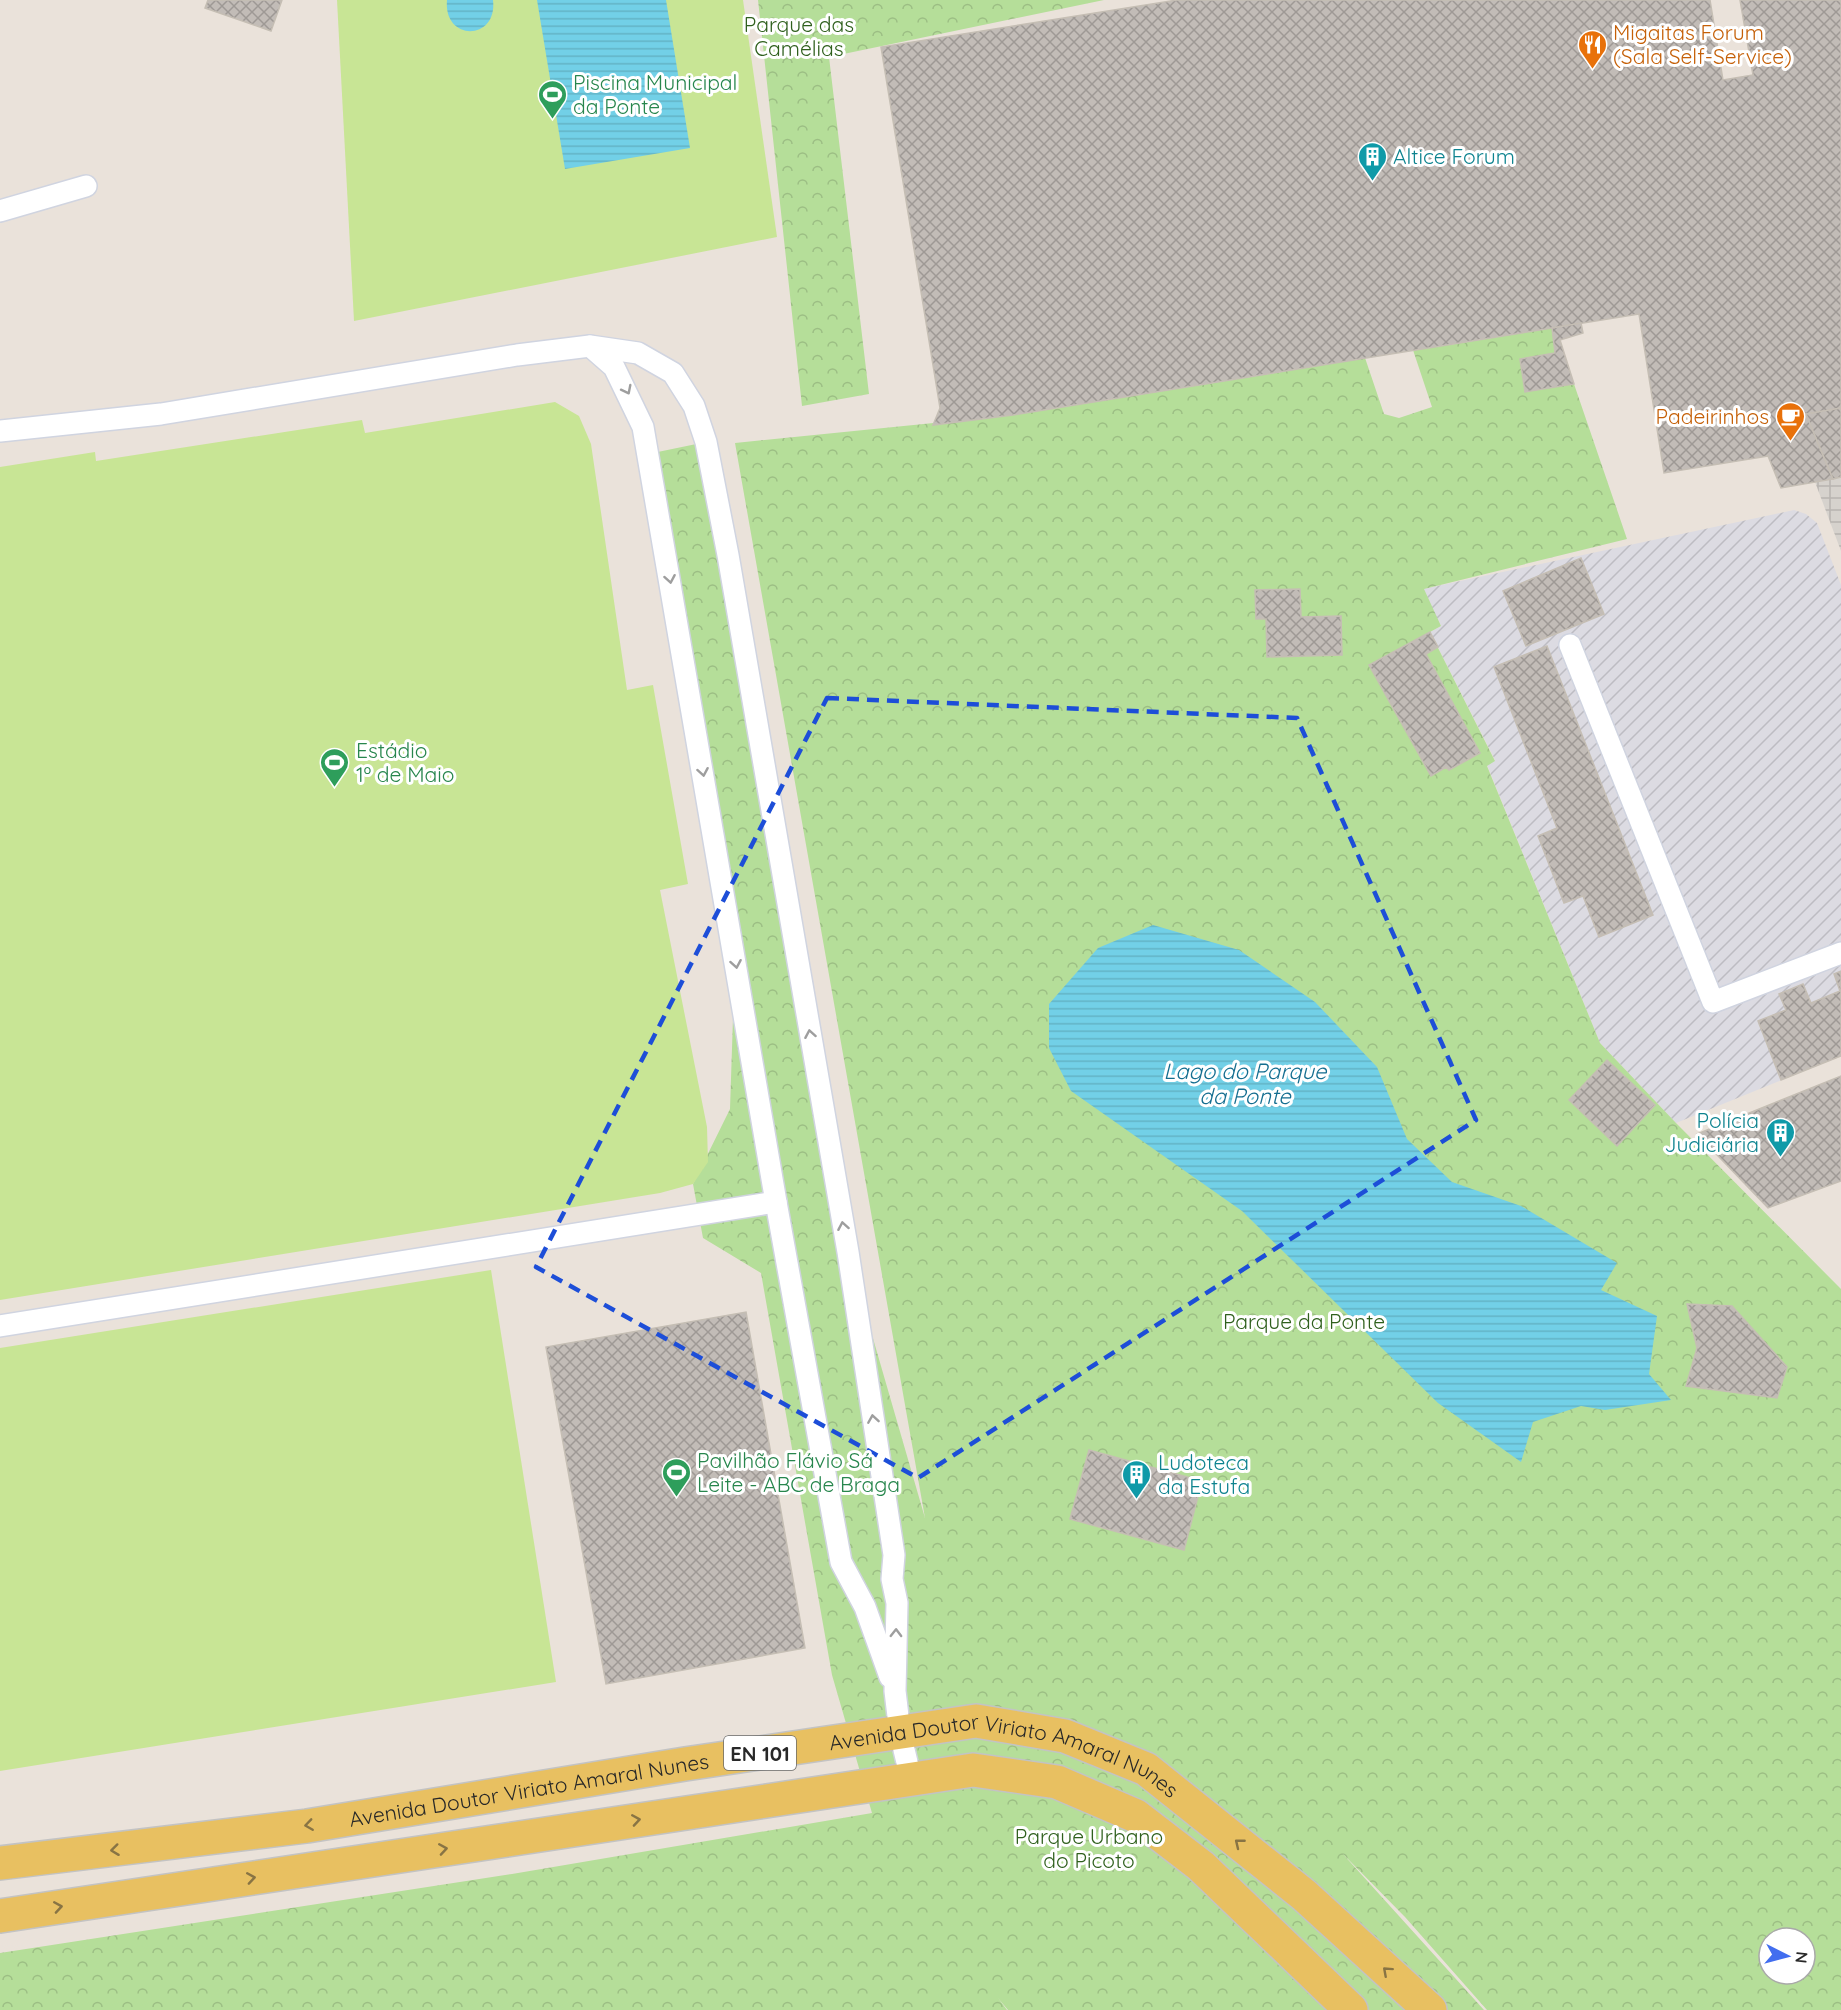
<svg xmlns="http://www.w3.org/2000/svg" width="1841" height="2010" viewBox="0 0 1841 2010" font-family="Quicksand,sans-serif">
	<defs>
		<pattern id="industrial-furrows" width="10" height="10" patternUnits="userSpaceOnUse" patternTransform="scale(1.5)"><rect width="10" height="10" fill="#dcdbe2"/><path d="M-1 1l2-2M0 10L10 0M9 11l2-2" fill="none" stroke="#bdbcc2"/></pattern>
		<pattern id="forest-crowns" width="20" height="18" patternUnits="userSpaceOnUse" patternTransform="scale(1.5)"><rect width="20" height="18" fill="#b5de99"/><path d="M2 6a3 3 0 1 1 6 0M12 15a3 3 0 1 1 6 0" fill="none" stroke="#9cbe84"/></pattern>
		<pattern id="plaza-grid" width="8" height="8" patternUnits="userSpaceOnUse" patternTransform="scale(1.5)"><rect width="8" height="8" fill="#d6d2cd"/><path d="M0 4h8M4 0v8" fill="none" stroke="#b8b4b0"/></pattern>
		<pattern id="water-rules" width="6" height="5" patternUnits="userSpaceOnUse" patternTransform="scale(1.5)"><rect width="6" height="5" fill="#72d0e7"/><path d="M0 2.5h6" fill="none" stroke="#63b3c6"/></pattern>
		<pattern id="building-cross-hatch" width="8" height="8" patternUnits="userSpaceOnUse" patternTransform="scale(1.5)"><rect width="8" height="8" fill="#c2bcb7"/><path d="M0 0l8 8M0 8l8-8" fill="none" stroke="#9e9995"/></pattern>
	</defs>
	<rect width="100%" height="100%" fill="#eae2da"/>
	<polygon fill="url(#industrial-furrows)" points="1794,510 1806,514 1817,523 1841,585 1841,1056 1676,1123 1600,1043 1487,765 1495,760 1430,632 1441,626 1423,589"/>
	<g fill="url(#forest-crowns)" fill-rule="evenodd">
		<polygon points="758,0 1104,0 829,57 869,394 802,406"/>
		<path d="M1552,328L1554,342L1574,384L1627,539L1424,589L1441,626L1430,632L1495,761L1487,766L1600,1043L1676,1123L1841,1289V2010H1487L1405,1917L1342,1853L1484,2010H1008L998,1998L1007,2010H0V1953L512,1874L872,1813L832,1675L761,1273L703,1238L693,1184L730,1109L735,957L648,454L706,442L848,1252L925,1518L735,443L1013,415L1281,372L1361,346L1384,414L1399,418L1432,407L1410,341L1449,345ZM1769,1938H1805V1974H1769Z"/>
	</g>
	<g fill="#c8e595">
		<polygon points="337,0 743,0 777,237 354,321"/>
		<polygon points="555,402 579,416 591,444 627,690 653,685 688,884 660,890 707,1127 708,1162 693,1184 660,1193 0,1300 0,467 95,452 96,461 362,420 365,433"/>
		<polygon points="491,1270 556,1682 0,1771 0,1348"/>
	</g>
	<polygon fill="url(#plaza-grid)" points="1841,408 1841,551 1815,482"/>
	<g fill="url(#water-rules)">
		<path d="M447,0H493C498,41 443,42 447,0Z"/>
		<polygon points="537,0 666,0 690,148 565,169"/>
		<polygon points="1153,925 1239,950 1315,1002 1377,1067 1407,1139 1452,1182 1521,1206 1617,1263 1601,1290 1657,1316 1649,1374 1671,1400 1605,1410 1581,1406 1533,1422 1521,1462 1438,1403 1242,1211 1071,1091 1049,1048 1049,1004 1098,948"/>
	</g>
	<g fill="url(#building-cross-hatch)" stroke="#c5beb4" stroke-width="1.5">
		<polygon points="208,0 282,0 271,31 205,8"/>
		<polygon points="1177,0 1710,0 1723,80 1753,75 1740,0 1841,0 1841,408 1806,414 1833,479 1781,488 1768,456 1664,473 1639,314 1013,415 933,425 940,408 881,47"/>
		<polygon points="1581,323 1583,333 1560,340 1574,384 1525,392 1520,359 1555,353 1552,328"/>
		<polygon points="1841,408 1841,477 1833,479 1806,414"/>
		<polygon points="1581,558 1604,614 1526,646 1503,591"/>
		<polygon points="1300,589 1301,617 1341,616 1342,655 1267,657 1266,619 1256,619 1255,590"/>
		<polygon points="1430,632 1438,647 1426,654 1480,753 1449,770 1446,767 1431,776 1369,665"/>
		<polygon points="1547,646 1653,915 1599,937 1583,896 1564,903 1538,836 1557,828 1494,667"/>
		<polygon points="1841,971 1841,1056 1781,1080 1758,1021 1786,1010 1779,994 1803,984 1811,1003 1840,991 1834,974"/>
		<polygon points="1607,1060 1655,1105 1617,1146 1569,1100"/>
		<polygon points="1841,1076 1841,1181 1768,1208 1697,1134"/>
		<polygon points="1687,1304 1732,1306 1787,1367 1777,1398 1686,1386 1697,1348"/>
		<polygon points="746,1312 805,1648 606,1684 546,1347"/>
		<polygon points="1089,1450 1202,1481 1184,1550 1070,1519"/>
	</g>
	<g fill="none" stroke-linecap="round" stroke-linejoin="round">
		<defs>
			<g id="service">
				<polyline points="0,211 86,186"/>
				<polyline points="590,346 614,367 643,427 776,1202 841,1562 865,1607 890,1677"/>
				<polyline points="0,431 161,414 517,355 590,346 638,353 673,373 694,406 706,442 728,555 848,1252 894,1555 892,1579 897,1603 895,1691 900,1733 911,1779"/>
				<polyline points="1570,645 1713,1002 1841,953"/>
				<polyline points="0,1326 776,1202"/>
			</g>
			<g id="primary">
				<path id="s1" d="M0,1863L307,1826L685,1764L976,1721L1065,1736L1146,1769L1304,1895L1430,2010"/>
				<polyline points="0,1916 973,1770 1057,1782 1136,1816 1201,1866 1351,2010"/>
			</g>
		</defs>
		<use href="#service" stroke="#d0d4e0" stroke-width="24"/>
		<use href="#primary" stroke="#c3c3c3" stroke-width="36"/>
		<use href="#service" stroke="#fff" stroke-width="21"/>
		<use href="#primary" stroke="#e8c061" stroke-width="33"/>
	</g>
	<defs><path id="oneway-chevron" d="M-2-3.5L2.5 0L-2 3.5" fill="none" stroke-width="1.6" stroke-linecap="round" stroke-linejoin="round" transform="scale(1.5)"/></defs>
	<g stroke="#9e9e9e">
		<use href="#oneway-chevron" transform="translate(627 390) rotate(63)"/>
		<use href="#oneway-chevron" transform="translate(670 579) rotate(80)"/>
		<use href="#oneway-chevron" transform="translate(703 772) rotate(80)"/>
		<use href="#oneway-chevron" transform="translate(736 964) rotate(80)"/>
		<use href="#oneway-chevron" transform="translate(810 1034) rotate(-100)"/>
		<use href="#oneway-chevron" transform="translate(843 1226) rotate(-100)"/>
		<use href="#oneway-chevron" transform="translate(873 1419) rotate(-99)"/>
		<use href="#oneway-chevron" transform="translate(896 1633) rotate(-89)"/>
	</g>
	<g stroke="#887444">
		<use href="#oneway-chevron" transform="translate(636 1820) rotate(-9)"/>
		<use href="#oneway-chevron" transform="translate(309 1825) rotate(172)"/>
		<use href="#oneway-chevron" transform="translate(1239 1843) rotate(-141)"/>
		<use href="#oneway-chevron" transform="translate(443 1849) rotate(-9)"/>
		<use href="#oneway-chevron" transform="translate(115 1850) rotate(173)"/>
		<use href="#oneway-chevron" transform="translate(251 1878) rotate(-9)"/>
		<use href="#oneway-chevron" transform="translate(58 1907) rotate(-9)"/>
		<use href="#oneway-chevron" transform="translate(1387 1971) rotate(-138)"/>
	</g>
	<path fill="none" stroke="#1d4ed8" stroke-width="4.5" stroke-dasharray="12 8" stroke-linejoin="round" d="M827,698L1297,718L1476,1120L918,1478L536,1267Z"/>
	<defs>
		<symbol id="restaurant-pin" viewBox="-11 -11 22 30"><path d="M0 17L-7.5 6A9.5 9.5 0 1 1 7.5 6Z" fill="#e8710a" stroke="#fff"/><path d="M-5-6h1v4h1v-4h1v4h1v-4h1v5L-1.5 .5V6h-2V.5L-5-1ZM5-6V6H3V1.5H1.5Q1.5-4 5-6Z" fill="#fff"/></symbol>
		<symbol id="stadium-pin" viewBox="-11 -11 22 30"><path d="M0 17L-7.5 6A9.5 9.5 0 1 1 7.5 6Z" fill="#2e9e5b" stroke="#fff"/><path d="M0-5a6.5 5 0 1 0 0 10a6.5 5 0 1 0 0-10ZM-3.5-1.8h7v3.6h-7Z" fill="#fff"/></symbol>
		<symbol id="building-pin" viewBox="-11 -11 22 30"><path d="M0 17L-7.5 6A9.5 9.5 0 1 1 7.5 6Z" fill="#0f9aa8" stroke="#fff"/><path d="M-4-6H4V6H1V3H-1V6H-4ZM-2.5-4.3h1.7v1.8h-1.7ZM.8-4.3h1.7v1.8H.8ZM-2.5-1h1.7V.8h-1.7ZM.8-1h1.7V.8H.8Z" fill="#fff"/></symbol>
		<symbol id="cafe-pin" viewBox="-11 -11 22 30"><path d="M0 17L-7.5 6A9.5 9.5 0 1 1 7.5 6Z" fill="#e8710a" stroke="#fff"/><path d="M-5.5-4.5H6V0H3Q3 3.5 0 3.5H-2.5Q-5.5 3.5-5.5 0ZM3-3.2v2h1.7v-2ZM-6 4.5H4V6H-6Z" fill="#fff"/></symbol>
	</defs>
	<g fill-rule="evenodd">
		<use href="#restaurant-pin" x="1576" y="28" width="33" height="45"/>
		<use href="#stadium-pin" x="536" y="78" width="33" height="45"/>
		<use href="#building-pin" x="1356" y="140" width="33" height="45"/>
		<use href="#cafe-pin" x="1774" y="400" width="33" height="45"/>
		<use href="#stadium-pin" x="318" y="746" width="33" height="45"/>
		<use href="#building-pin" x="1764" y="1116" width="33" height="45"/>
		<use href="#stadium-pin" x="660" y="1456" width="33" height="45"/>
		<use href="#building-pin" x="1120" y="1458" width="33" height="45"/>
	</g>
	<g text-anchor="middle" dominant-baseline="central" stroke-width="6" stroke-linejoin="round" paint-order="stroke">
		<rect fill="#fff" stroke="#686868" stroke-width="1.5" x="724" y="1736" width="72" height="34" rx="4.5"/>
		<g font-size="20" font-weight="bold" fill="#282828">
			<text x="760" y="1753">EN 101</text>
		</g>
		<g font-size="21" fill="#2f601d" stroke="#fff">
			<text x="799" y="24">Parque das<tspan x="799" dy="24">Camélias</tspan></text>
			<text x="1304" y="1321">Parque da Ponte</text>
			<text x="1089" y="1836">Parque Urbano<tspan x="1089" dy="24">do Picoto</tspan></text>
		</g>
		<g font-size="21" fill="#c56008" stroke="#fff" text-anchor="start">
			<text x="1613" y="32">Migaitas Forum<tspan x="1613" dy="24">(Sala Self-Service)</tspan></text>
			<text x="1769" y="416" text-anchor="end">Padeirinhos</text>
		</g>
		<g font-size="21" fill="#27864d" stroke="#fff" text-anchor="start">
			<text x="573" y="82">Piscina Municipal<tspan x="573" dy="24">da Ponte</tspan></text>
			<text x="356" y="750">Estádio<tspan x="356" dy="24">1º de Maio</tspan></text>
			<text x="697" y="1460">Pavilhão Flávio Sá<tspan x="697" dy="24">Leite - ABC de Braga</tspan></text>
		</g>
		<g font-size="21" fill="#0d838f" stroke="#fff" text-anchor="start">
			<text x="1393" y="156">Altice Forum</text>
			<text x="1759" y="1120" text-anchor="end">Polícia<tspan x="1759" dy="24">Judiciária</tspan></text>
			<text x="1158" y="1462">Ludoteca<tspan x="1158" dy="24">da Estufa</tspan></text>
		</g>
		<g font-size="21" fill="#282828" stroke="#fff">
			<text stroke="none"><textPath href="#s1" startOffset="1020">Avenida Doutor Viriato Amaral Nunes</textPath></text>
			<text stroke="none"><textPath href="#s1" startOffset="534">Avenida Doutor Viriato Amaral Nunes</textPath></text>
		</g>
		<g font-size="22" font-style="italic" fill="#146e90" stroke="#fff">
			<text x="1245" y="1071">Lago do Parque<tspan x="1245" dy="25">da Ponte</tspan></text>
		</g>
	</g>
	<g transform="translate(1787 1956) rotate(96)"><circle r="28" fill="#ffffff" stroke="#a9a9a9" stroke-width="1.5"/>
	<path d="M0-4.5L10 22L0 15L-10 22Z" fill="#426eef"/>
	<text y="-9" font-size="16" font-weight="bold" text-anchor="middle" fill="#282828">N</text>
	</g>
</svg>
